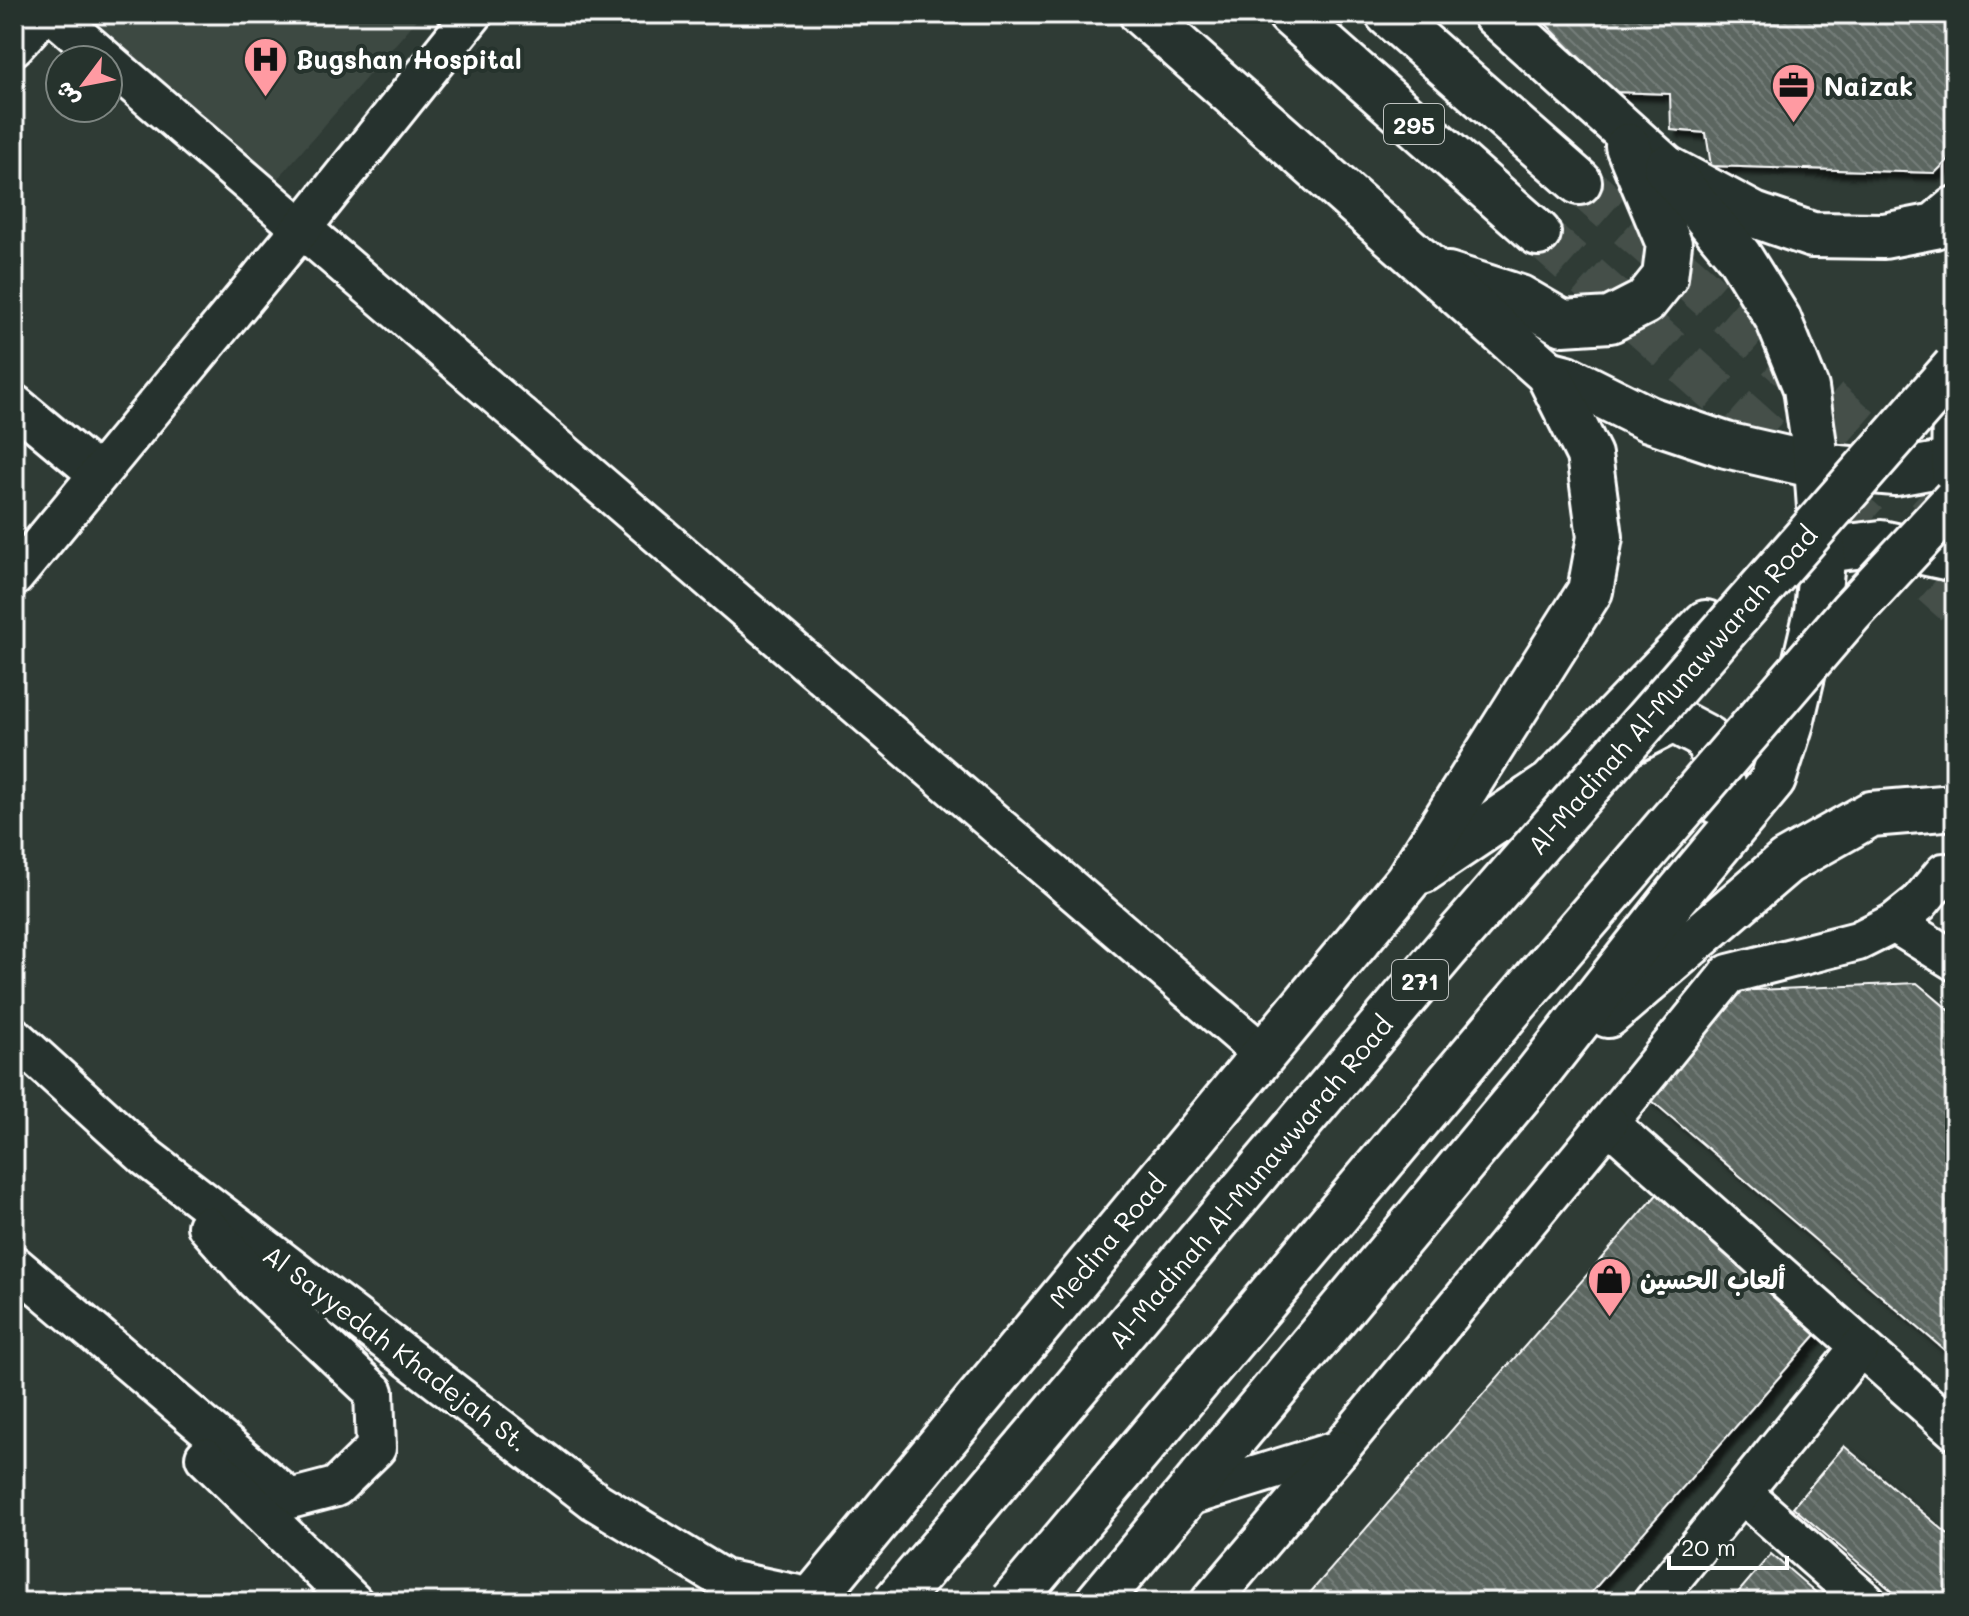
<svg xmlns="http://www.w3.org/2000/svg" width="1969" height="1616" viewBox="0 0 1969 1616" font-family="Mali,'Playpen Sans Arabic',sans-serif">
	<defs>
		<pattern id="building-back-hatch" width="6" height="6" patternUnits="userSpaceOnUse" patternTransform="scale(2)"><rect width="6" height="6" fill="#5b6661"/><path d="M-1 5l2 2M0 0l6 6M5-1l2 2" fill="none" stroke="#747d79"/></pattern>
		<filter id="shadow"><feDropShadow dx="7" dy="7" stdDeviation="2" flood-color="#0009"/></filter>
	</defs>
	<rect width="100%" height="100%" fill="#2f3b35"/>
	<filter id="ink" filterUnits="userSpaceOnUse"><feTurbulence type="fractalNoise" baseFrequency=".0125" numOctaves="2"/><feDisplacementMap in="SourceGraphic" scale="16" xChannelSelector="R" yChannelSelector="G"/><feConvolveMatrix kernelMatrix="1 2 1 2 8 2 1 2 1" color-interpolation-filters="sRGB"/></filter>
	<g filter="url(#ink)">
		<polygon fill="#3c4842" points="88,14 422,14 275,182"/>
		<g fill="url(#building-back-hatch)" stroke="#fff" stroke-width="2" filter="url(#shadow)">
			<polygon points="1536,14 1955,14 1955,153 1935,173 1711,166 1706,133 1671,130 1670,94 1613,92"/>
			<polygon points="1917,983 1955,1015 1955,1359 1645,1095 1733,991"/>
			<polygon points="1660,1191 1820,1330 1583,1602 1302,1602"/>
			<polygon points="1844,1446 1955,1540 1955,1602 1905,1602 1793,1507"/>
			<polygon points="1771,1554 1827,1602 1730,1602"/>
		</g>
		<g fill="none" stroke-linecap="round" stroke-linejoin="round">
			<g stroke="#444f49" stroke-width="44" stroke-dasharray="44 22" stroke-linecap="butt">
				<polyline points="1579,182 1955,512"/>
				<polyline points="1538,233 1955,603"/>
			</g>
			<defs>
				<g id="minor">
					<polyline points="53,14 106,60"/>
					<polyline points="14,46 43,14"/>
					<polyline points="108,62 1262,1053"/>
					<polyline points="14,404 98,474"/>
					<polyline points="14,577 301,229 473,14"/>
					<polyline points="1955,875 1944,873 1919,903 1894,923 1858,941 1729,974 1608,1123 1955,1430"/>
					<polyline points="1894,923 1955,961"/>
					<polyline points="14,1037 146,1157 595,1501 723,1579 813,1598"/>
					<polyline points="14,1265 290,1499 336,1487 376,1448 374,1392 256,1281 207,1226"/>
					<polyline points="205,1457 353,1602"/>
					<polyline points="1742,1493 1866,1602"/>
					<polyline points="1186,1497 1339,1450 1608,1123"/>
					<polyline points="1210,1602 1339,1450"/>
					<polyline points="1653,1602 1860,1347"/>
				</g>
				<g id="major">
					<polyline points="1290,14 1538,233"/>
					<polyline points="1388,14 1579,182"/>
					<polyline points="1495,14 1666,168 1754,215 1812,235 1884,236 1935,226 1955,209"/>
					<polyline points="1448,275 1520,298 1563,323 1610,320 1645,302 1665,277 1669,244 1628,146"/>
					<polyline points="1548,373 1567,378 1649,419 1726,445 1817,466 1895,473 1955,462"/>
					<polyline points="1954,489 1955,396"/>
					<polyline points="1794,558 1823,550 1881,543 1955,559"/>
					<polyline points="1622,746 1673,720 1707,738 1723,784 1716,801"/>
					<polyline points="1422,871 1551,784 1706,623"/>
					<polyline points="1608,1015 1786,862 1871,814 1955,807"/>
					<polyline points="810,1602 1407,881 1590,591 1600,537 1589,455 1548,373 1142,14"/>
					<polyline points="1098,1602 1533,1079 1674,899 1773,780 1791,723 1817,612 1823,550 1817,466 1806,388 1778,319 1739,256 1666,168"/>
				</g>
			</defs>
			<use href="#minor" stroke="#fff" stroke-width="44"/>
			<use href="#major" stroke="#fff" stroke-width="50"/>
			<use href="#minor" stroke="#26332d" stroke-width="38"/>
			<use href="#major" stroke="#26332d" stroke-width="44"/>
			<defs>
				<g id="highway-bridge">
					<polyline points="895,1602 1447,948 1955,367"/>
					<polyline points="1012,1602 1513,1006 1851,612 1955,500"/>
				</g>
			</defs>
			<use href="#highway-bridge" stroke="#fff" stroke-width="50" stroke-linecap="butt"/>
			<use href="#highway-bridge" stroke="#26332d" stroke-width="44"/>
		</g>
	</g>
	<defs>
		<symbol id="hospital-pin" viewBox="-11 -11 22 30"><path d="M0 17L-7.5 6A9.5 9.5 0 1 1 7.5 6Z" fill="#ff9aa2" stroke="#26332d"/><path d="M-5-5h3v3.5h4V-5h3V5h-3V1.5h-4V5h-3Z" fill="#111"/></symbol>
		<symbol id="office-pin" viewBox="-11 -11 22 30"><path d="M0 17L-7.5 6A9.5 9.5 0 1 1 7.5 6Z" fill="#ff9aa2" stroke="#26332d"/><path d="M-6-3h4V-5.5h4V-3h4V5H-6ZM-1-4.5V-3h2v-1.5ZM-6 0V1H6V0Z" fill="#111"/></symbol>
		<symbol id="shop-pin" viewBox="-11 -11 22 30"><path d="M0 17L-7.5 6A9.5 9.5 0 1 1 7.5 6Z" fill="#ff9aa2" stroke="#26332d"/><path d="M-5-2.5h2.3a2.7 3.5 0 0 1 5.4 0H5L5.5 6h-11ZM-1.5-2.5h3a1.5 2.3 0 0 0-3 0Z" fill="#111"/></symbol>
	</defs>
	<g fill-rule="evenodd">
		<use href="#hospital-pin" x="240" y="34" width="51" height="69"/>
		<use href="#office-pin" x="1768" y="60" width="51" height="69"/>
		<use href="#shop-pin" x="1584" y="1254" width="51" height="69"/>
	</g>
	<g text-anchor="middle" dominant-baseline="central" stroke-width="8" stroke-linejoin="round" paint-order="stroke">
		<g fill="#26332d" stroke="#bec2c0" stroke-width="2">
			<rect x="1384" y="104" width="60" height="40" rx="6"/>
			<rect x="1392" y="960" width="56" height="40" rx="6"/>
		</g>
		<g font-size="24" font-weight="bold" fill="#fff">
			<text x="1414" y="124">295</text>
			<text x="1420" y="980">271</text>
		</g>
		<g font-size="26" font-weight="bold" fill="#fff" stroke="#26332d" text-anchor="start">
			<text x="296" y="59">Bugshan Hospital</text>
			<text x="1824" y="86">Naizak</text>
			<text x="1640" y="1279">ألعاب الحسين</text>
		</g>
		<g font-size="26" fill="#fff" stroke="#26332d">
			<text transform="translate(1672 690) rotate(-49)">Al-Madinah Al-Munawwarah Road</text>
			<text transform="translate(1250 1182) rotate(-50)">Al-Madinah Al-Munawwarah Road</text>
			<text transform="translate(1107 1241) rotate(-50)">Medina Road</text>
			<text transform="translate(396 1348) rotate(37)">Al Sayyedah Khadejah St.</text>
		</g>
	</g>
	<rect width="1969" height="1616" fill="none" stroke="#26332d" stroke-width="48"/>
	<rect x="24" y="24" width="1921" height="1568" fill="none" stroke="#fff" stroke-width="3" filter="url(#ink)"/>
	<g transform="translate(84 84) rotate(238)"><circle r="38" fill="#26332d" stroke="#7d8581" stroke-width="2"/>
	<path d="M0-6L14 30L0 20L-14 30Z" fill="#ff9aa2"/>
	<text y="-12" font-size="22" font-weight="bold" text-anchor="middle" fill="#ffffff">ش</text>
	</g>
	<path d="M1669 1556v12h118v-12" fill="none" stroke="#ffffff" stroke-width="4"/>
	<text x="1681" y="1556" font-size="24" fill="#ffffff" stroke="#26332d" stroke-width="6" paint-order="stroke">20 m</text>
</svg>
